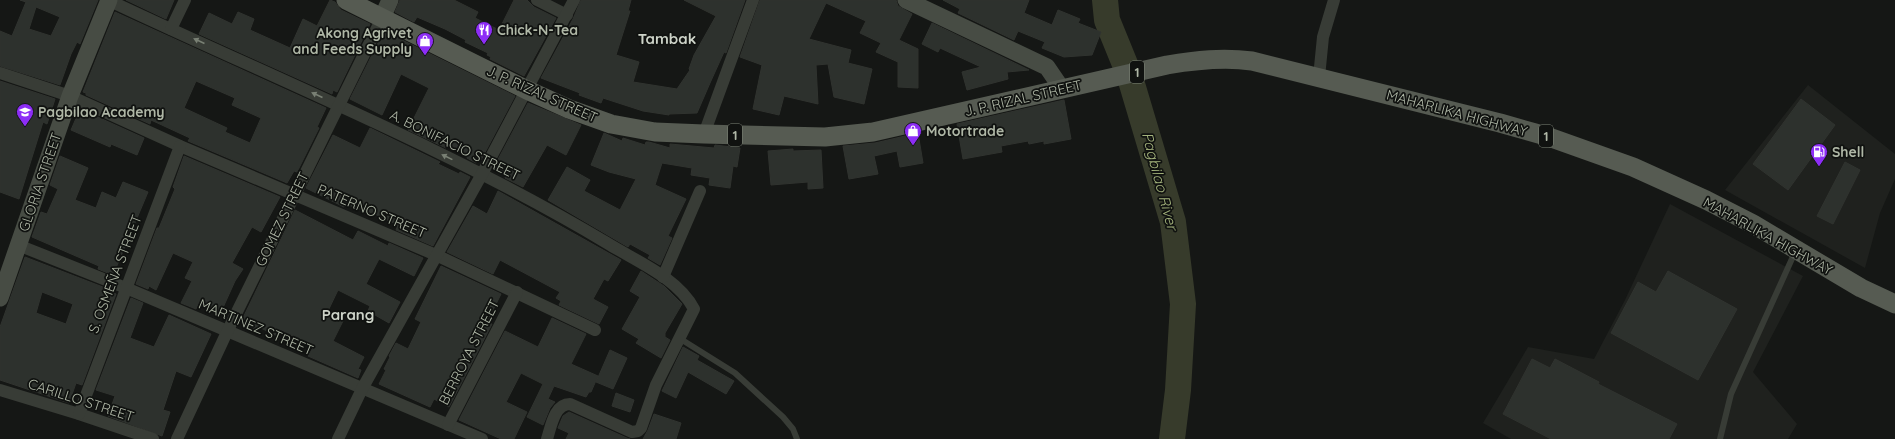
<svg xmlns="http://www.w3.org/2000/svg" width="1895" height="439" viewBox="0 0 1895 439" font-family="Quicksand,sans-serif">
	<rect width="100%" height="100%" fill="#151715"/>
	<g fill="#1f211e">
		<polygon points="1808,85 1895,154 1895,179 1880,213 1865,268 1725,190"/>
		<polygon points="1670,204 1803,276 1753,372 1797,424 1788,439 1511,439 1483,423 1528,347 1594,359 1625,300"/>
	</g>
	<g fill="none" stroke-linecap="round" stroke-linejoin="round">
		<polyline stroke="#373b2b" stroke-width="26" points="1105,0 1107,20 1129,74 1173,222 1183,304 1178,390 1172,439"/>
	</g>
	<g fill="#2d312d" stroke="#30332f" fill-rule="evenodd">
		<path d="M20,0H98L80,44L77,42L71,54L60,85L0,66V31L12,36L26,2ZM36,7L60,17L51,36L29,29Z"/>
		<polygon points="126,0 174,0 166,19"/>
		<polygon points="330,0 335,2 341,10 370,24 337,92 333,90 332,94 199,34 209,13 232,24 238,12 254,19 250,30 290,48 303,19 317,26"/>
		<polygon points="400,0 454,0 478,12 475,18 499,30 514,0 527,0 534,7 556,18 524,76 490,59 491,57 487,55 488,53 465,42 466,40 445,29 417,17 414,22 395,12"/>
		<polygon points="581,0 631,0 628,11 630,11 616,55 639,62 633,82 677,89 690,70 689,69 694,55 716,16 684,0 745,0 726,53 724,52 710,83 697,113 669,114 669,115 643,111 603,98 601,103 579,95 580,93 541,78 573,19"/>
		<polygon points="760,0 896,0 898,6 912,14 899,40 918,49 918,88 898,87 898,62 876,52 881,43 860,33 866,21 826,3 809,39 851,50 848,63 872,69 864,104 834,97 828,64 816,65 818,104 784,96 779,115 753,109 762,65 740,57"/>
		<polygon points="943,0 1029,0 1024,13 1052,25 1058,10 1080,19 1078,23 1101,32 1092,55 1064,57 1042,48 1045,42 1018,31 1014,40 958,13 960,9"/>
		<path d="M115,12L326,108L317,127L319,128L297,172L294,171L287,183L188,141L190,138L151,120L150,124L86,95V93L83,92ZM196,81L235,98L232,105L261,118L250,143L225,132L227,128L184,108Z"/>
		<polygon points="932,23 1029,70 1007,72 1008,79 967,90 962,72 981,67 940,48 938,52 922,44"/>
		<polygon points="384,31 515,96 481,160 479,158 476,163 467,158 468,155 448,144 446,148 408,130 429,88 401,74 382,115 350,99"/>
		<polygon points="0,81 55,99 47,124 43,122 19,199 0,192"/>
		<polygon points="1801,99 1835,125 1788,190 1753,164"/>
		<polygon points="1064,100 1071,139 1044,144 1044,141 1029,144 1028,141 1001,146 1002,152 963,159 957,124"/>
		<polygon points="528,103 581,125 566,155 547,145 523,187 505,178 507,174 494,167"/>
		<polygon points="80,109 144,138 137,155 111,144 110,147 71,130"/>
		<polygon points="370,128 440,162 438,164 459,174 460,172 470,177 433,246 396,230 398,225 375,214 345,204 344,207 306,188 333,135 360,148"/>
		<polygon points="604,133 622,141 623,138 645,145 646,142 649,142 670,148 670,144 714,148 715,145 740,148 737,167 733,166 730,188 709,185 710,178 691,175 692,168 662,163 655,185 686,199 668,236 672,238 660,265 648,258 650,255 630,244 628,247 548,200 567,167 590,180 584,191 620,210 636,179 609,172 591,165"/>
		<polygon points="918,133 923,163 900,167 897,151 874,156 878,174 849,179 843,146 875,143"/>
		<polygon points="793,149 793,151 821,150 823,188 808,189 808,182 771,185 768,151"/>
		<polygon points="60,156 88,168 75,200 96,208 102,192 116,198 123,182 148,192 113,275 98,269 99,266 32,237 41,212 47,214 58,189 50,185"/>
		<polygon points="184,156 280,197 261,232 252,227 232,263 243,269 235,281 221,312 199,302 196,309 181,303 192,281 185,278 193,262 173,253 156,290 149,286 148,289 136,284 157,228 159,228 175,189 173,187"/>
		<polygon points="1845,162 1860,170 1833,224 1817,216"/>
		<polygon points="498,191 621,260 608,281 604,279 593,299 608,307 599,324 559,305 561,301 556,298 560,292 500,260 493,274 447,252 473,206 487,214"/>
		<polygon points="295,210 353,240 358,231 388,246 389,243 423,258 414,276 379,259 366,284 400,302 389,323 368,311 370,306 338,290 327,313 343,321 333,341 364,357 358,369 361,370 358,378 308,356 314,346 280,330 277,336 259,327 257,330 241,322"/>
		<path d="M25,257L108,289L107,290L116,294L82,385L76,383L69,403L0,380V327ZM42,292L73,304L66,324L36,313Z"/>
		<polygon points="441,266 501,294 487,322 492,324 449,407 434,399 430,407 379,384 386,370 384,369 390,357 389,356 396,343 408,349 421,322 415,319"/>
		<polygon points="641,271 664,286 682,304 665,333 665,337 670,340 661,358 636,343 639,339 622,329 640,297 630,291"/>
		<polygon points="1668,271 1737,309 1698,380 1611,333 1638,282 1656,292"/>
		<polygon points="131,298 143,303 130,338 154,347 169,315 211,334 191,377 176,371 163,410 170,412 162,436 108,416 115,396 96,390"/>
		<polygon points="552,318 586,334 571,364 598,376 591,392 589,392 586,397 554,386 548,399 555,402 550,408 543,425 527,417 543,384 521,373 506,402 527,412 514,439 501,439 459,420 505,331 538,347"/>
		<polygon points="683,347 699,356 697,360 734,381 726,394 688,372 676,398 662,391"/>
		<polygon points="610,350 627,358 613,389 596,382"/>
		<polygon points="1532,359 1550,368 1555,359 1599,382 1598,384 1677,424 1669,439 1551,439 1503,414"/>
		<polygon points="616,393 634,400 630,412 612,406"/>
		<polygon points="569,412 629,439 630,439 566,439 569,433 558,428 563,416"/>
		<polygon points="654,414 681,423 676,439 643,439 648,430"/>
	</g>
	<g fill="none" stroke-linecap="round" stroke-linejoin="round">
		<g stroke="#383c36" stroke-width="6">
			<polyline points="679,338 735,373 783,417 793,429 797,439"/>
			<polyline points="1720,439 1731,394 1795,252"/>
		</g>
		<g stroke="#383c36" stroke-width="12">
			<path d="M108,0C275,79 448,148 607,243C636,261 678,278 694,309L656,385L641,428L638,431L632,432L570,404C554,404 551,427 547,439"/>
			<polyline points="537,0 567,15"/>
			<polyline points="171,29 185,0"/>
			<polyline points="0,73 70,96 180,146 436,255 595,330"/>
			<polyline points="1319,77 1323,37 1334,0"/>
			<polyline points="704,134 753,0"/>
			<polyline points="18,245 126,288 482,439"/>
			<polyline points="663,277 700,191"/>
			<polyline points="0,390 79,414 153,439"/>
			<polyline points="79,414 180,146"/>
			<polyline points="448,425 517,292"/>
			<polyline points="177,439 227,332 382,18"/>
			<polyline points="338,439 362,389 482,174 574,0"/>
		</g>
		<g stroke="#474c44" stroke-width="17">
			<polyline points="906,0 1047,67 1062,89"/>
			<polyline points="382,18 390,0"/>
			<polyline points="0,298 70,96 109,0"/>
		</g>
		<path stroke="#565b52" stroke-width="19" d="M346,0L527,90L569,109L611,124L655,132L704,134L825,137L873,132L1167,65C1196,60 1223,57 1252,61L1500,123L1546,136L1633,167L1706,200L1753,224L1861,288L1895,304"/>
	</g>
	<defs><path id="oneway-solid" d="M-6-.8H1V-3.2L6.5 0L1 3.2V.8H-6Z"/></defs>
	<g fill="#798074">
		<use href="#oneway-solid" transform="translate(199 41) rotate(-156)"/>
		<use href="#oneway-solid" transform="translate(317 95) rotate(-156)"/>
		<use href="#oneway-solid" transform="translate(447 157) rotate(-154)"/>
	</g>
	<defs>
		<symbol id="restaurant-pin" viewBox="-11 -11 22 30"><path d="M0 17L-7.5 6A9.5 9.5 0 1 1 7.5 6Z" fill="#8d2df6" stroke="#101210"/><path d="M-5-6h1v4h1v-4h1v4h1v-4h1v5L-1.5 .5V6h-2V.5L-5-1ZM5-6V6H3V1.5H1.5Q1.5-4 5-6Z" fill="#fff"/></symbol>
		<symbol id="shop-pin" viewBox="-11 -11 22 30"><path d="M0 17L-7.5 6A9.5 9.5 0 1 1 7.5 6Z" fill="#8d2df6" stroke="#101210"/><path d="M-5-2.5h2.3a2.7 3.5 0 0 1 5.4 0H5L5.5 6h-11ZM-1.5-2.5h3a1.5 2.3 0 0 0-3 0Z" fill="#fff"/></symbol>
		<symbol id="school-pin" viewBox="-11 -11 22 30"><path d="M0 17L-7.5 6A9.5 9.5 0 1 1 7.5 6Z" fill="#8d2df6" stroke="#101210"/><path d="M0-5L7-2L0 1L-7-2ZM-4 1L0 2.5L4 1V4Q0 6-4 4Z" fill="#fff"/></symbol>
		<symbol id="fuel-pin" viewBox="-11 -11 22 30"><path d="M0 17L-7.5 6A9.5 9.5 0 1 1 7.5 6Z" fill="#8d2df6" stroke="#101210"/><path d="M-5.5-6h7V0h2V4h1.3V-2.5L3-4.5l.8-.8L6-3V5H2.5V1h-1V6h-7ZM-4.2-4.7v3.2H.2V-4.7Z" fill="#fff"/></symbol>
	</defs>
	<g fill-rule="evenodd">
		<use href="#restaurant-pin" x="474" y="20" width="20" height="27"/>
		<use href="#shop-pin" x="415" y="31" width="20" height="27"/>
		<use href="#school-pin" x="15" y="102" width="20" height="27"/>
		<use href="#shop-pin" x="903" y="121" width="20" height="27"/>
		<use href="#fuel-pin" x="1809" y="142" width="20" height="27"/>
	</g>
	<g text-anchor="middle" dominant-baseline="central" stroke-width="3.5" stroke-linejoin="round" paint-order="stroke">
		<g fill="#101210" stroke="#7f8679" stroke-width="1">
			<rect x="1130" y="61" width="14" height="22" rx="3"/>
			<rect x="728" y="124" width="14" height="22" rx="3"/>
			<rect x="1539" y="125" width="14" height="22" rx="3"/>
		</g>
		<g font-size="13" font-weight="bold" fill="#afb7a6">
			<text x="1137" y="72">1</text>
			<text x="735" y="135">1</text>
			<text x="1546" y="136">1</text>
		</g>
		<g font-size="14" font-weight="bold" fill="#afb7a6" stroke="#101210" text-anchor="start">
			<text x="497" y="30">Chick-N-Tea</text>
			<text x="412" y="33" text-anchor="end">Akong Agrivet<tspan x="412" dy="16">and Feeds Supply</tspan></text>
			<text x="38" y="112">Pagbilao Academy</text>
			<text x="926" y="131">Motortrade</text>
			<text x="1832" y="152">Shell</text>
		</g>
		<g font-size="14" fill="#afb7a6" stroke="#101210">
			<text transform="translate(542 94) rotate(24)">J. P. RIZAL STREET</text>
			<text transform="translate(1023 98) rotate(-13)">J. P. RIZAL STREET</text>
			<text transform="translate(1457 113) rotate(15)">MAHARLIKA HIGHWAY</text>
			<text transform="translate(455 145) rotate(26)">A. BONIFACIO STREET</text>
			<text transform="translate(40 182) rotate(-71)">GLORIA STREET</text>
			<text transform="translate(372 211) rotate(23)">PATERNO STREET</text>
			<text transform="translate(282 219) rotate(-64)">GOMEZ STREET</text>
			<text transform="translate(1768 236) rotate(29)">MAHARLIKA HIGHWAY</text>
			<text transform="translate(115 274) rotate(-69)">S. OSMEÑA STREET</text>
			<text transform="translate(256 327) rotate(23)">MARTINEZ STREET</text>
			<text transform="translate(469 352) rotate(-63)">BERROYA STREET</text>
			<text transform="translate(81 400) rotate(18)">CARILLO STREET</text>
		</g>
		<g font-size="15" font-weight="bold" fill="#cdd3c8" stroke="#101210">
			<text x="667" y="38">Tambak</text>
			<text x="348" y="314">Parang</text>
		</g>
		<g font-size="15" font-style="italic" fill="#a4b37c" stroke="#101210">
			<text transform="translate(1160 181) rotate(75)">Pagbilao River</text>
		</g>
	</g>
</svg>
